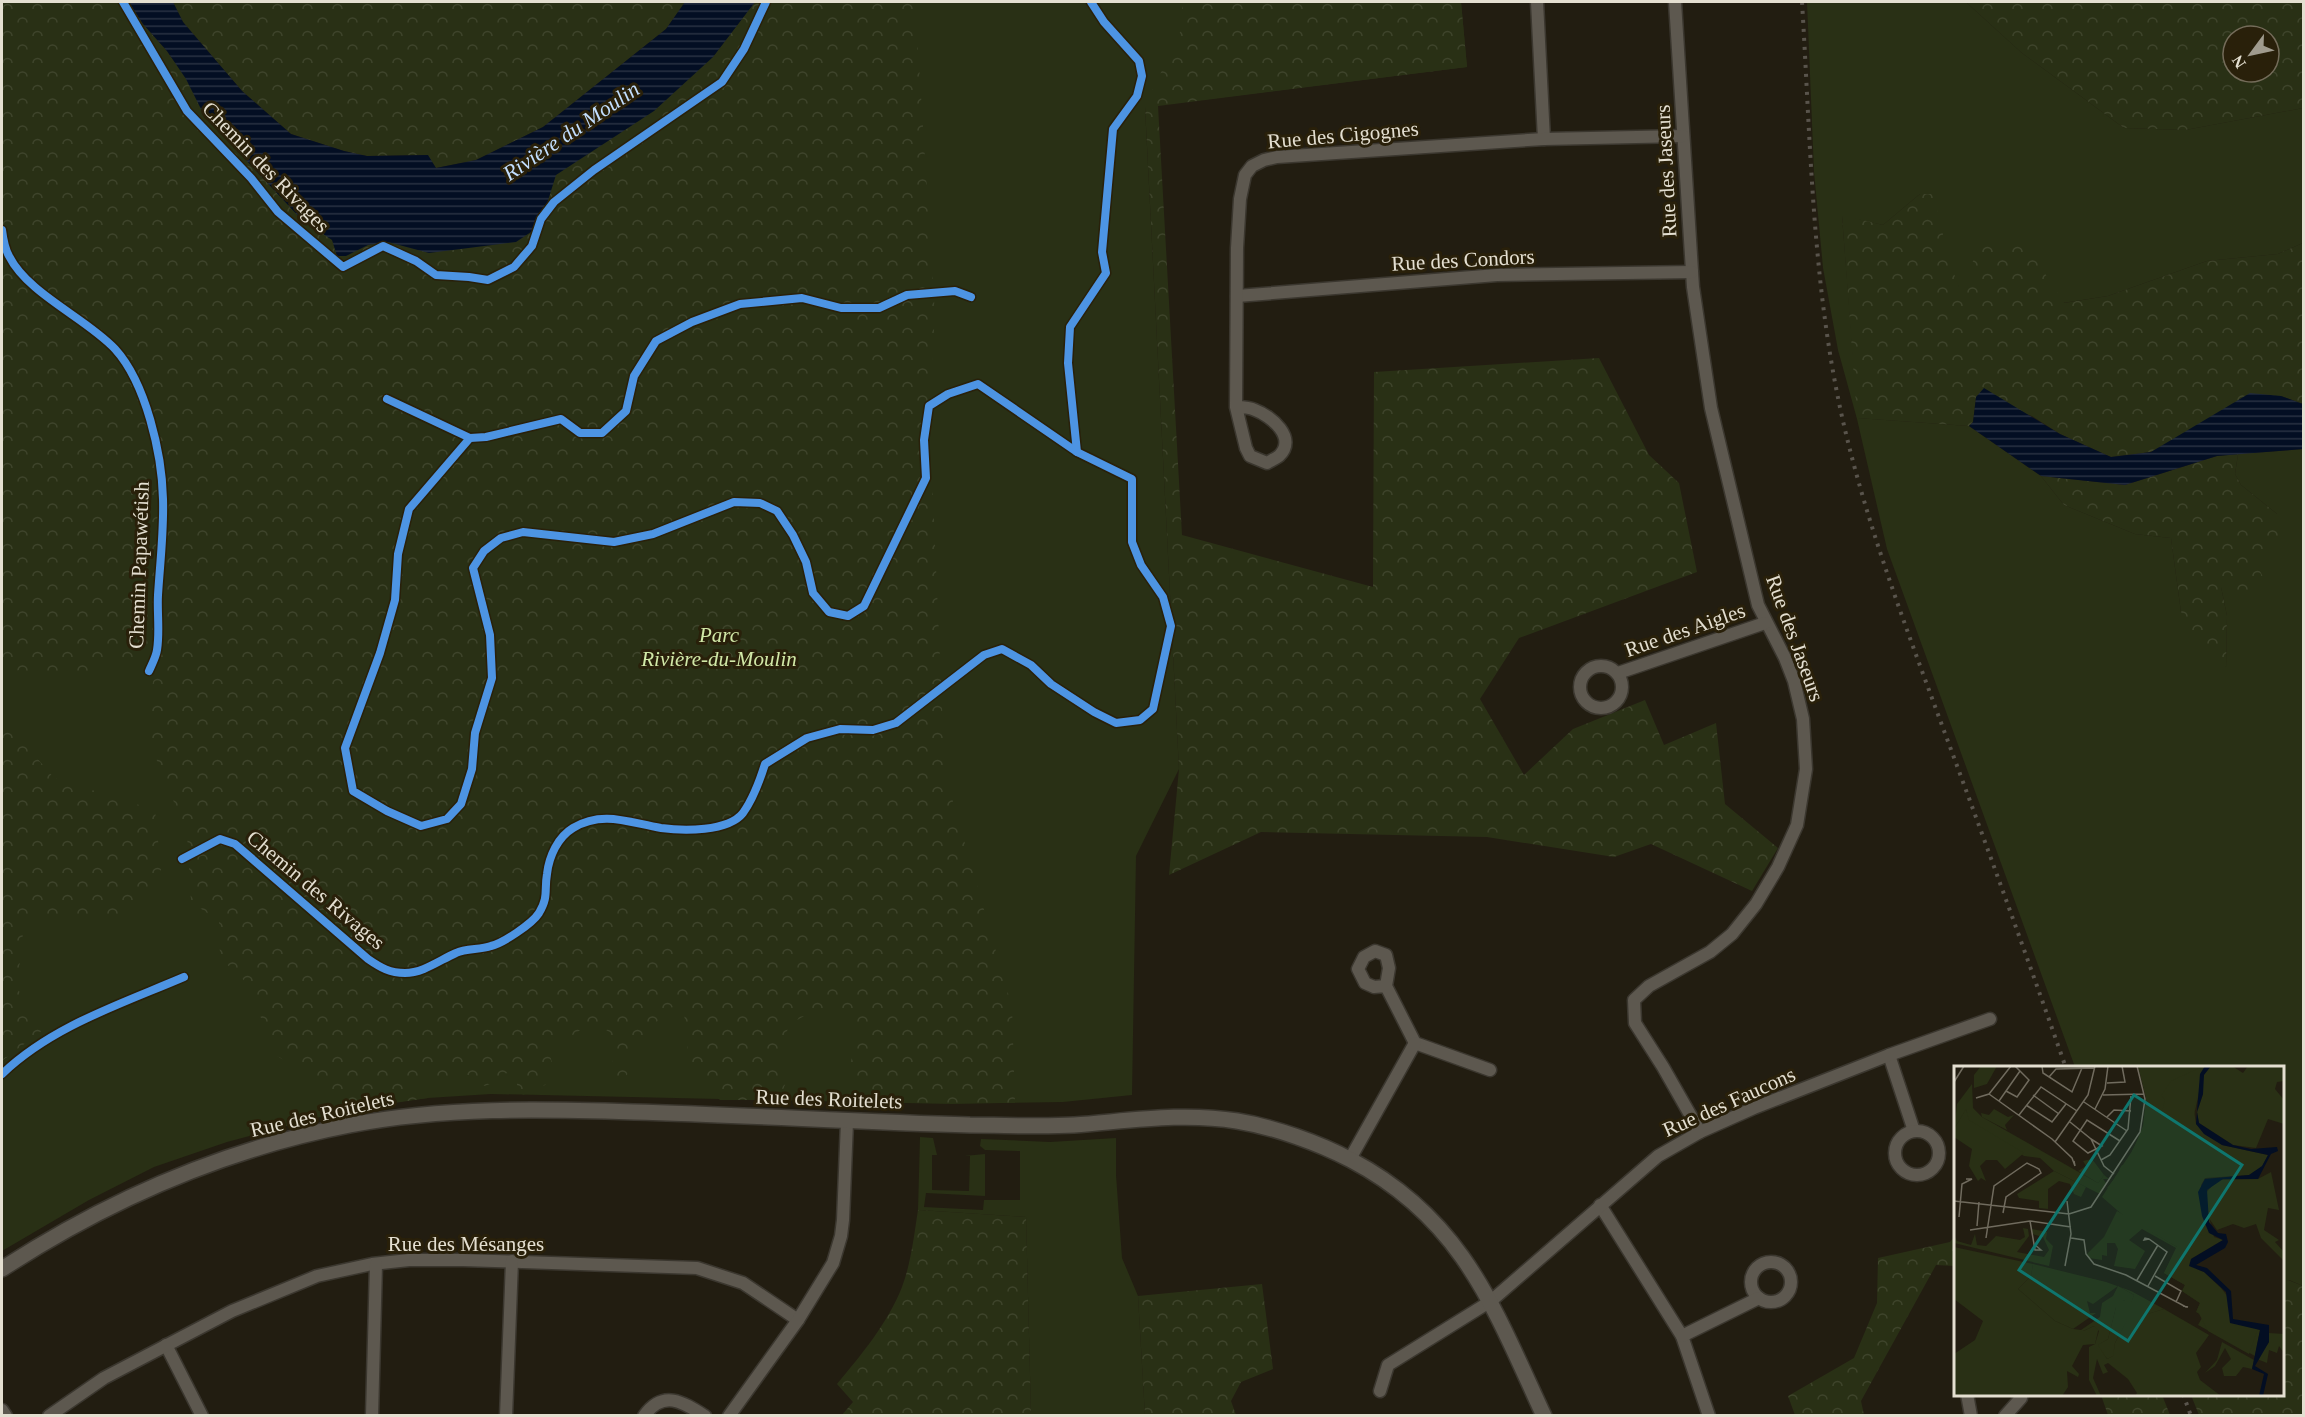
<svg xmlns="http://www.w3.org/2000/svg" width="2305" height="1417" viewBox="0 0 2305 1417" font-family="Georgia,serif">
	<defs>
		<pattern id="forest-crowns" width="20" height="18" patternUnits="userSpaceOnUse" patternTransform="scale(1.5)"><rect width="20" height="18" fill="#293015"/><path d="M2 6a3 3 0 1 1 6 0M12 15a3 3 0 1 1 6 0" fill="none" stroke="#3e442b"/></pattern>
		<pattern id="water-rules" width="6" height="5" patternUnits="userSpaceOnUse" patternTransform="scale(1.5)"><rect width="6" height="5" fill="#030e23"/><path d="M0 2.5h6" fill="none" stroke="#283142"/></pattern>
	</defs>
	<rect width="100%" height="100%" fill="#221d11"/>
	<g fill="#293015">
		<polygon points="2,2 129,2 143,24 317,231 713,57 755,2 1461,2 1467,67 1145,107 1179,769 1136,856 1132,1095 1063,1102 952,1104 491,1094 428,1098 374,1105 332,1114 227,1142 154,1167 89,1200 2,1251"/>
		<polygon points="1807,2 1966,2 2022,53 2124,128 2185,130 2303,108 2303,243 2278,254 2207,261 2108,296 2063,303 1959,288 1920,194 1883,225 1842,216 1858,418 1969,426 2041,476 2064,505 2135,534 2171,538 2181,612 2226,667 2227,616 2221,587 2252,555 2277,514 2241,485 2235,474 2238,454 2303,449 2303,1286 2289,1280 2283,1283 2282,1068 2075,1067 1887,549 1857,419 1838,350 1823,268 1814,172"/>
		<polygon points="920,1137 933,1138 937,1155 932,1155 932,1190 969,1191 970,1156 964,1156 985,1154 985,1196 926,1193 924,1207 983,1210 984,1200 1020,1200 1020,1151 985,1150 980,1146 981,1139 1050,1142 1116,1138 1116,1175 1122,1258 1138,1296 1145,1415 1031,1415 1026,1217 918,1210"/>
	</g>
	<g fill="url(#forest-crowns)" fill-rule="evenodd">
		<path d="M2,2H129L143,24L167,51L186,80L204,115L301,219L332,240L337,256H346L368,245L388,242L429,253L516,242L540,226L556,175L654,111L713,57L755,2H915L935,315L929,406L945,774L1012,1007L1015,1103H899L866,1088L856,1077L851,1062L854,1044L853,1027L844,1013L818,1008L792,1023L780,1042L777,1057C789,1076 789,1081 777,1100H720L699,1082L688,1054L684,1012L675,1007L666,1008L657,1022L654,1037L633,1057L627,1075L618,1079L612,1071L614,1048L609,1032L592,1020C579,1034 563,1039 549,1051L554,1071L545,1085L523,1095L517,1085V1077L507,1073L501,1076L497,1081L485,1086L479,1083L471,1076L453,1070L448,1077L437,1080L419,1078L406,1091L428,1098L360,1108L274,1054L249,985L220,958L219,921L191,902L187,834L153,751L148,702L158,662L120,658L86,680L19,670L2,677Z"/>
		<polygon points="173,2 685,2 666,29 543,127 476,160 436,168 427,155 367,156 344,151 291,134 242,91 183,22"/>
		<polygon points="1182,2 1461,2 1467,67 1158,106 1182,535 1373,587 1374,372 1599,358 1649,455 1679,483 1697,572 1519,638 1480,699 1524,775 1573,729 1645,700 1664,745 1716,723 1725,804 1778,848 1752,891 1651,844 1614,857 1487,837 1261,832 1169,875 1179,769 1145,106 1182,28"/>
		<path d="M1966,2H2303V108L2185,130L2124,128L2022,53ZM2233,36H2269V72H2233Z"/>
		<polygon points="1920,194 1933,194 1950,263 1959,287 1984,241 2024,241 2064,303 2108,296 2207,261 2278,254 2303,243 2303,404 2281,396 2197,426 2151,452 2111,457 2060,434 2032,416 1976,397 1973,422 1969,426 1857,418 1842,215 1883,225"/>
		<polygon points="2238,454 2235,474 2241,485 2277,514 2280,546 2252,555 2264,579 2252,597 2221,587 2227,616 2226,667 2206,655 2181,612 2171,538 2135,534 2064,505 2041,476 2125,485 2217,456"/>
		<polygon points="2,717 54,778 155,810 161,870 120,922 25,914 17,988 44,1029 2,1061"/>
		<path d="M918,1210L1026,1217L1031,1415H842L853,1402L837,1384C861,1355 888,1323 902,1287C911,1263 914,1236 918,1210Z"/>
		<polygon points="1955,1236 1955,1266 1936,1265 1861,1401 1864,1415 1795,1415 1788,1396 1854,1358 1877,1303 1878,1258 1950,1242"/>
		<polygon points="2288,1280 2303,1286 2303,1415 2199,1415 2191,1395 2282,1394 2283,1283"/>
		<polygon points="1262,1284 1273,1369 1241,1382 1231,1401 1236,1415 1145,1415 1138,1296"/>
		<polygon points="2101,1395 2162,1395 2170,1415 2108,1415"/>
	</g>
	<g fill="url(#water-rules)">
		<polygon points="129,2 173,2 183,22 242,91 291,134 344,151 367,156 428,155 436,168 476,160 543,127 666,29 685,2 755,2 713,57 654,111 556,175 540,226 516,242 429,253 388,242 368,245 346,256 337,256 332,240 301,219 204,115 186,79 167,51 143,24"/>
		<polygon points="1984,388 2060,434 2111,457 2151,452 2250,393 2281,396 2303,404 2303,449 2217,456 2125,485 2041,476 1969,426 1973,422 1976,397"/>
	</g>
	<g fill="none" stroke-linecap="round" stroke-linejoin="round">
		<defs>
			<g id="minor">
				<polyline points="1537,2 1544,139"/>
				<polyline points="1675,2 1693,287 1711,408 1758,605 1785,658 1794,681 1803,719 1806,769 1797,825 1778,867 1756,904 1732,934 1710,952 1649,986 1634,1000 1635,1023 1663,1067 1700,1132"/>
				<polyline points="1237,296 1497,275 1692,272"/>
				<path d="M1236,407C1242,407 1249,407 1255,410C1271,416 1298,438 1279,456C1275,459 1270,461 1267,463L1250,456L1246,448L1236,407L1237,248L1240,199L1245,175L1252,166L1264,160L1277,157L1544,139L1683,136"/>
				<circle cx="1601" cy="687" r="21"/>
				<polyline points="1618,673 1765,623"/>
				<polyline points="1386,986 1374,987 1365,983 1358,969 1364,957 1375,951 1386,955 1389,968 1386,986 1415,1043 1490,1070"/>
				<polyline points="1889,1055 1914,1131"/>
				<circle cx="1917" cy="1153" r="22"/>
				<polyline points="1350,1159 1415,1043"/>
				<polyline points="1600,1205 1682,1336 1709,1416"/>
				<circle cx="1771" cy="1282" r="20"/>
				<polyline points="1682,1336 1759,1298"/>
				<polyline points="166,1345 202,1416"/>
				<polyline points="1380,1391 1388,1365 1491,1301 1658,1156 1700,1132 1754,1108 1889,1055 1990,1019"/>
				<polyline points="1967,1394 1971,1416"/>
				<polyline points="2,1410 6,1416"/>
				<polyline points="49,1416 104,1378 232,1311 317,1276 372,1264 409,1260 463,1260 697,1268 743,1283 798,1320"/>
				<polyline points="372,1416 376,1264"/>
				<polyline points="506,1416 512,1261"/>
				<path d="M644,1416C663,1389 683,1402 705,1416"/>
				<polyline points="729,1416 798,1320 833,1263 841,1236 843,1220 847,1122"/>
				<polyline points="2005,1416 2021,1398 2021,1394"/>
			</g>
			<path id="tertiary" d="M2,1269C108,1200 226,1149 350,1125C445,1107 539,1109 634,1112C746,1115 858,1122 970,1125C1005,1125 1040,1127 1074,1125C1129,1121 1182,1112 1237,1121C1274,1127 1319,1143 1351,1160C1463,1219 1494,1308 1544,1416"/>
		</defs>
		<use href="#minor" stroke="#3b372f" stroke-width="15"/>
		<use href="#tertiary" stroke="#3b372f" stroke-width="18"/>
		<use href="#minor" stroke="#5d584f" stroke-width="12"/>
		<use href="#tertiary" stroke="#5d584f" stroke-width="15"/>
		<g stroke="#59544c" stroke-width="4" stroke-dasharray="3 6" stroke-linecap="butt">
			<path d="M1802,2C1811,147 1812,296 1847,438C1871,536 1908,633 1943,728C1985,841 2026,954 2066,1068"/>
			<polyline points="2183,1394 2191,1416"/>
		</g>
		<defs>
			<g id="cycleway">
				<polyline points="123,2 187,111 251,178 278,212 343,267 383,246 416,261 436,275 469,277 488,280 514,267 532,246 541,219 554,202 594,170 722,82 744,49 766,2"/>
				<path d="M2,230C3,238 5,249 9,256C28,294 86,318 115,349C146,383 162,454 163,499C164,531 160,563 158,595C157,613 160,632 157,650C156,657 152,664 149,671"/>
				<polyline points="971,297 955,291 907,295 879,308 841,308 802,298 740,304 692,322 656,341 634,376 626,411 602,433 580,433 561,419 486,437 470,438 409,509 398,554 395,600 380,653 345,748 353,791 387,811 421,826 447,819 461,804 472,769 475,733 492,678 490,635 473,568 484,551 501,538 523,532 614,542 653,534 734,502 760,503 777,511 793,535 806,562 813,593 829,612 848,616 864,606 926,478 924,440 929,406 948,394 978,384 1077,452"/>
				<polyline points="387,399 470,438"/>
				<path d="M182,859L220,839L235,844L368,959C381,968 390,973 405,973C423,973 440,960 456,953C466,948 480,950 491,946C503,943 532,924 539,913C549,896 544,891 547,874C549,856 558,837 573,828C603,810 630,823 661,828C683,831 728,832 743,813C753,799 760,780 765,764L807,738L840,729L873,730L896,723L984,655L1002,649L1031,665L1051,684L1094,712L1116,723L1140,720L1153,709L1171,626L1163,597L1141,565L1132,542V479L1077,452L1068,363L1070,327L1106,273L1102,252L1113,129L1137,96L1142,76L1139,61L1104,22L1091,2"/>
				<path d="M2,1074C52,1026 121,1004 184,977"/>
			</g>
		</defs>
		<use href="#cycleway" stroke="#29200a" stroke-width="11"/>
		<use href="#cycleway" stroke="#4d94e3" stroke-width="8"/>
	</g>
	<g text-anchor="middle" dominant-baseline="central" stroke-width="6" stroke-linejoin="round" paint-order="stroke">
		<g font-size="21" fill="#e4dfd1" stroke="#29200a">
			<text transform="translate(1343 135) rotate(-5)">Rue des Cigognes</text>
			<text transform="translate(266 167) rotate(46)">Chemin des Rivages</text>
			<text transform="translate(1666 171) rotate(-93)">Rue des Jaseurs</text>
			<text transform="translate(1463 260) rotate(-3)">Rue des Condors</text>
			<text transform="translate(139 565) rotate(-88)">Chemin Papawétish</text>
			<text transform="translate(1685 630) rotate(-19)">Rue des Aigles</text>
			<text transform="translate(1795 638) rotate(70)">Rue des Jaseurs</text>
			<text transform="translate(316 890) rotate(40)">Chemin des Rivages</text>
			<text transform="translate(829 1099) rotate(2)">Rue des Roitelets</text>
			<text transform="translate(1729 1102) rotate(-24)">Rue des Faucons</text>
			<text transform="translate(322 1114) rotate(-13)">Rue des Roitelets</text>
			<text x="466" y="1244">Rue des Mésanges</text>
		</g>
		<g font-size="21" font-style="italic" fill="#d1e8a7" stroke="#29200a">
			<text x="719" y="635">Parc<tspan x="719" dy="24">Rivière-du-Moulin</tspan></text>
		</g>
		<g font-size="22" font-style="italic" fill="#c2defe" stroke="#29200a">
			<text transform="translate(571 131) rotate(-34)">Rivière du Moulin</text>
		</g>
	</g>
	<g transform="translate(1954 1066)">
		<rect width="330" height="330" fill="#221d11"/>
		<path d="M184,0H251L240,49L247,119L260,171L269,174L237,193L274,252L306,264L301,290L244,259L249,250L242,246L246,237L228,225L231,219L210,207L223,181L171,151L148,131L180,82L189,60L192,32ZM18,18L19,42L28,51L144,117L150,109L155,113H149L152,117L146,128L100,105L86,92L70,90L14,54L12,44L0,63L3,38ZM79,198L152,216L177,225L210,243L173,255L161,277L160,290L153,293L143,279L154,273L162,241L169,234L177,236L180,229L164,220L139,238L133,235L136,247H142L119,263L101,255L64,223L77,210ZM140,260L145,261L141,278L129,279V265Z" fill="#293015"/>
		<path d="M27,0H43L33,18L20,22V9ZM250,0L240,44L242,58L268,79L314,89L308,101L295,109L251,112L247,119V143L255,167L249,170L182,133L153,122L162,111H170L165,104L168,99L177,100L175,93H180L178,85L185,71L209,69L230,78L236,63L218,71L213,68L211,62L217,55L207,51L211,33L207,30L217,15ZM257,0H278L289,7L294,0H330V15L323,16L321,23L330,34V58L314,53L302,82L279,79L245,57L243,46L249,28V9ZM12,43L15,54L70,87L51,103L43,94H32L26,100L32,115L27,112L24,115L15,100L18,83L0,71V63ZM40,43L54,51L60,49L51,59L53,64L28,51L27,47L35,49ZM138,93L150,109L144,117L124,105L132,100L129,95ZM100,105L132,121L127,131L120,128L116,118L105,115L94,123V143L85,142V135L65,132L63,128ZM317,106L325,144L314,142L310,164L325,174L321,176L330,186V195L307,172L302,158L290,162L279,158L263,164L252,148V127L263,114L304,113ZM163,145L223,181L237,193L235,200L250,206L267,222L274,231L279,259L304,262L295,288L254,265L243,244L246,237L228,225L231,219L210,207L222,182L188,163L175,174L191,185L181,203L160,200L164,183L161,177H153V190L148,189V194L135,192L133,188L150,171ZM69,162L74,163L75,170L63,186L90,191L95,184L89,171L78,168V163L93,166L92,173L99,180L95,200L0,177V169L3,175L17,179L21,168L23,179L32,180L42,170L66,174L71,171ZM0,181L79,198L77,210L64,223L101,255L119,263L127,264L146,251L148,237L159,230L164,220L180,229L177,237L169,234V241H162L154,273L144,279L153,293L159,290L161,277L173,254L210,243L255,269L242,287L247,301L243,306L246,314L267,330H181L183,327L174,313L154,297L150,299L154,306L149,308L143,293L139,312L147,330H143L135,314V281L141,278L145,265L140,260L129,265V279L118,300L125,308L124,311L113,305L114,321L108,330H0V288L21,274L29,255L0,233ZM315,267L330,268V287L325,280L323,287L315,284L313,297L303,293L315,276ZM268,276L300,294L298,303L289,301L282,310H270L268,302L277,293L271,282L261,300L251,307L263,294Z" fill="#293015"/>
		<path d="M251,0H257L250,9L249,28L243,46L245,57L279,79L297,83L323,81L324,85L317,88L304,113H269L253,124L255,156L264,167L272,168L274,176L271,182L242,199L253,202L277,225L279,253L315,259V276L301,300L314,308L309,330H305L310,308L298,303L306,264L276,257L272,226L250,206L235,200L237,193L269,174L255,167L248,150L244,126L251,113L295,109L308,100L314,89L268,79L250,68L242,58L246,8Z" fill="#030e23"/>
		<path fill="none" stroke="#706b5e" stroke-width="1.5" d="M88,0L89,7L118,26L128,2M95,11L102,3L141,2M0,16L10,0M153,17L171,16L168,0M52,25L63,31L75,14L61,0M35,28L98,73L118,92L121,100L120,95M79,29L105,48M149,29L190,28M22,32L35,28L57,0M45,35L66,5M130,36L173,65M72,39L98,56L112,38M141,43L151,23L154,0M65,49L87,21L123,45M153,51L160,44L177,45M116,56L137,73L150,100L160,108M137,73L148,80L134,87L119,75L133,54L166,75M101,76L134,29L141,0M147,94L156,89L174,63L177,30M0,135L115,148L137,141L186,66L191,33L183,0M5,151L8,118L18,113H12M76,155L81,184H87L80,178M23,160L25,136M16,164L76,155L117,161M32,172L40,120L73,97L85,103L87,107L52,131L49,147M117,172L130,174L132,188L140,198L172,209L232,241H234L229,240M111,200L117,168L113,135M201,210L227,225L222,236M183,214L204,179M194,220L213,186L195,173L190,174L191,172L195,173"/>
		<path fill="#0f766e" fill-opacity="0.15" stroke="#0f766e" stroke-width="3" d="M180,29L288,99L174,275L65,204Z"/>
		<rect width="330" height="330" fill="none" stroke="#e4dfd1" stroke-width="3"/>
	</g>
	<rect width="2305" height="1417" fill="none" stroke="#e4dfd1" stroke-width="6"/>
	<g transform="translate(2251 54) rotate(237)"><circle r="28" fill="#29200a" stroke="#746c5a" stroke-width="1.5"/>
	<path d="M0-4.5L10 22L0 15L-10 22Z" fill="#a09b8e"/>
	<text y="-9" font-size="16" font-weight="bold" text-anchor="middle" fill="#e4dfd1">N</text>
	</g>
</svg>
